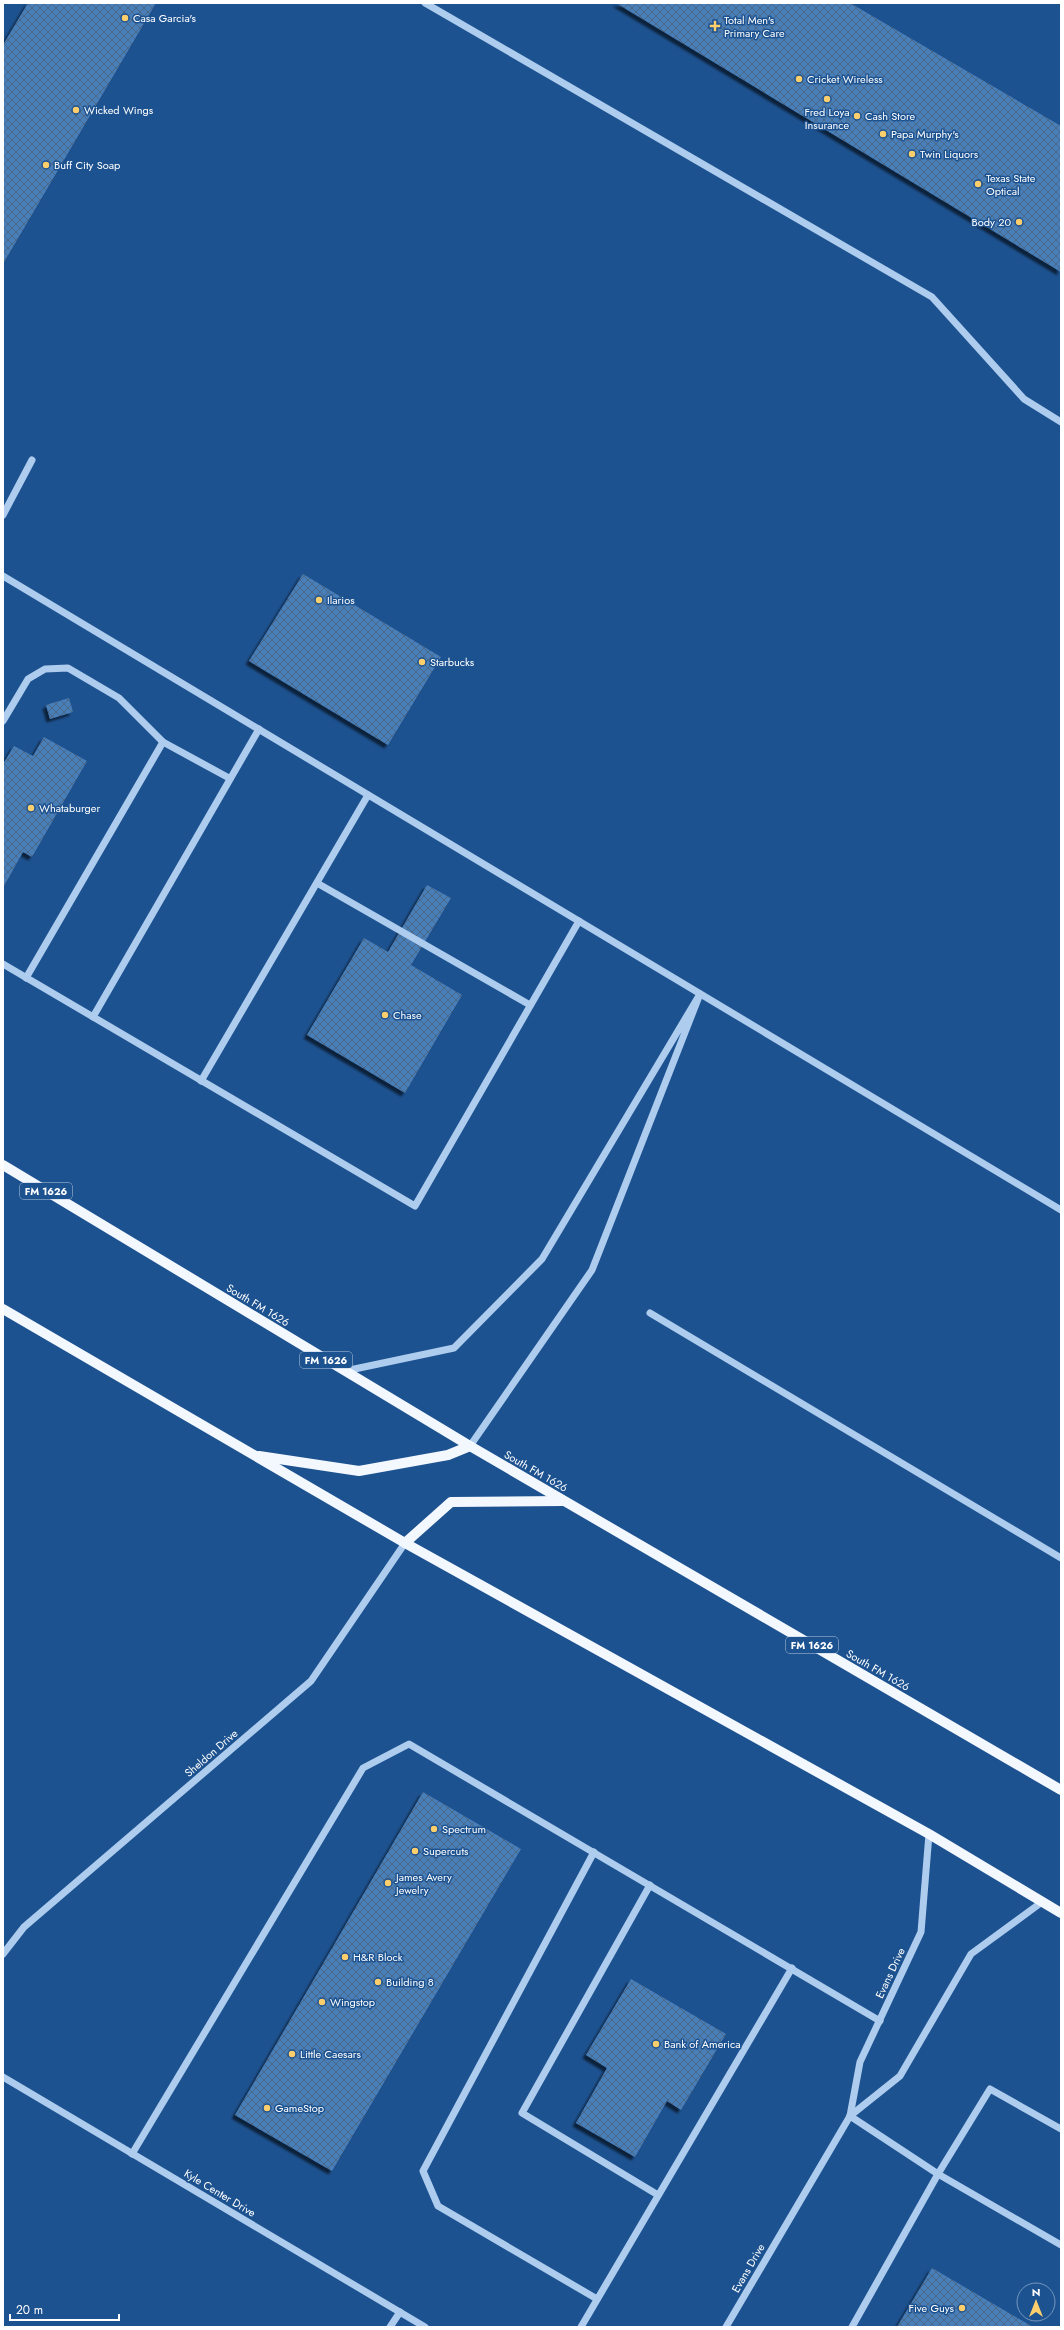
<svg xmlns="http://www.w3.org/2000/svg" width="1064" height="2330" viewBox="0 0 1064 2330" font-family="Jost,sans-serif">
	<defs>
		<pattern id="building-cross-hatch" width="8" height="8" patternUnits="userSpaceOnUse"><rect width="8" height="8" fill="#4a7fb9"/><path d="M0 0l8 8M0 8l8-8" fill="none" stroke="#4b6888"/></pattern>
		<filter id="shadow"><feDropShadow dx="-3.5" dy="3.5" stdDeviation="1" flood-color="#0009"/></filter>
	</defs>
	<rect width="100%" height="100%" fill="#1d5290"/>
	<g fill="url(#building-cross-hatch)" filter="url(#shadow)">
		<polygon points="28,3 156,3 3,264 3,45"/>
		<polygon points="616,3 850,3 1061,126 1061,272"/>
		<polygon points="303,574 441,657 388,745 249,661"/>
		<polygon points="69,698 73,712 50,719 46,705"/>
		<polygon points="44,737 87,761 32,857 23,852 3,888 3,764 14,746 33,756"/>
		<polygon points="427,885 451,898 411,965 462,995 405,1093 307,1035 364,938 388,952"/>
		<polygon points="423,1792 521,1849 332,2171 235,2115"/>
		<polygon points="631,1979 726,2034 681,2110 667,2101 635,2157 576,2123 607,2068 586,2055"/>
		<polygon points="932,2268 1033,2327 897,2327"/>
	</g>
	<g fill="none" stroke-linecap="round" stroke-linejoin="round">
		<g stroke="#adccee" stroke-width="7">
			<polyline points="425,3 932,297 1024,399 1061,422"/>
			<polyline points="3,515 32,460"/>
			<polyline points="3,576 1061,1210"/>
			<polyline points="3,721 28,679 45,669 68,668 119,698 163,742 229,778"/>
			<polyline points="317,883 530,1005"/>
			<polyline points="3,964 415,1206 579,921"/>
			<polyline points="26,978 163,742"/>
			<polyline points="93,1017 259,729"/>
			<polyline points="201,1081 368,795"/>
			<polyline points="650,1313 1061,1558"/>
			<polyline points="345,1371 454,1348 542,1259 700,994 592,1270 470,1446"/>
			<polyline points="594,1852 423,2171 438,2206 597,2299"/>
			<polyline points="650,1885 522,2113 658,2195"/>
			<polyline points="3,1954 24,1927 311,1681 405,1543"/>
			<polyline points="3,2077 425,2327"/>
			<polyline points="850,2116 900,2076 971,1954 1042,1902"/>
			<polyline points="850,2116 938,2174 1061,2245"/>
			<polyline points="132,2154 363,1768 409,1744 880,2021"/>
			<polyline points="390,2327 400,2312"/>
			<polyline points="581,2327 792,1968"/>
			<polyline points="726,2327 850,2116 860,2062 921,1932 929,1834"/>
			<polyline points="852,2327 938,2174 990,2089 1061,2129"/>
		</g>
		<g stroke="#f3f8ff" stroke-width="10">
			<polyline points="3,1165 470,1446 1061,1790"/>
			<polyline points="3,1309 405,1543 929,1834 1061,1913"/>
			<polyline points="259,1456 359,1471 448,1455 470,1446"/>
			<polyline points="405,1543 451,1502 563,1501"/>
		</g>
	</g>
	<g fill="#fdcf6c" stroke="#1d5290" stroke-width="1.5">
		<circle cx="125" cy="18" r="4"/>
		<path d="M713 20h4v4h4v4h-4v4h-4v-4h-4v-4h4z"/>
		<circle cx="799" cy="79" r="4"/>
		<circle cx="827" cy="99" r="4"/>
		<circle cx="76" cy="110" r="4"/>
		<circle cx="857" cy="116" r="4"/>
		<circle cx="883" cy="134" r="4"/>
		<circle cx="912" cy="154" r="4"/>
		<circle cx="46" cy="165" r="4"/>
		<circle cx="978" cy="184" r="4"/>
		<circle cx="1019" cy="222" r="4"/>
		<circle cx="319" cy="600" r="4"/>
		<circle cx="422" cy="662" r="4"/>
		<circle cx="31" cy="808" r="4"/>
		<circle cx="385" cy="1015" r="4"/>
		<circle cx="434" cy="1829" r="4"/>
		<circle cx="415" cy="1851" r="4"/>
		<circle cx="388" cy="1883" r="4"/>
		<circle cx="345" cy="1957" r="4"/>
		<circle cx="378" cy="1982" r="4"/>
		<circle cx="322" cy="2002" r="4"/>
		<circle cx="656" cy="2044" r="4"/>
		<circle cx="292" cy="2054" r="4"/>
		<circle cx="267" cy="2108" r="4"/>
		<circle cx="962" cy="2308" r="4"/>
	</g>
	<g text-anchor="middle" dominant-baseline="central" stroke-width="3" stroke-linejoin="round" paint-order="stroke">
		<g fill="#1d5290" stroke="#bbcbde" stroke-width="1">
			<rect x="20" y="1183" width="52" height="16" rx="3"/>
			<rect x="300" y="1352" width="52" height="16" rx="3"/>
			<rect x="786" y="1637" width="52" height="16" rx="3"/>
		</g>
		<g font-size="10" font-weight="bold" fill="#fff">
			<text x="46" y="1191">FM 1626</text>
			<text x="326" y="1360">FM 1626</text>
			<text x="812" y="1645">FM 1626</text>
		</g>
		<g font-size="11" fill="#fff" stroke="#1d5290" text-anchor="start">
			<text x="133" y="18">Casa Garcia's</text>
			<text x="724" y="20">Total Men's<tspan x="724" dy="13">Primary Care</tspan></text>
			<text x="807" y="79">Cricket Wireless</text>
			<text x="84" y="110">Wicked Wings</text>
			<text x="827" y="112" text-anchor="middle">Fred Loya<tspan x="827" dy="13">Insurance</tspan></text>
			<text x="865" y="116">Cash Store</text>
			<text x="891" y="134">Papa Murphy's</text>
			<text x="920" y="154">Twin Liquors</text>
			<text x="54" y="165">Buff City Soap</text>
			<text x="986" y="178">Texas State<tspan x="986" dy="13">Optical</tspan></text>
			<text x="1011" y="222" text-anchor="end">Body 20</text>
			<text x="327" y="600">Ilarios</text>
			<text x="430" y="662">Starbucks</text>
			<text x="39" y="808">Whataburger</text>
			<text x="393" y="1015">Chase</text>
			<text x="442" y="1829">Spectrum</text>
			<text x="423" y="1851">Supercuts</text>
			<text x="396" y="1877">James Avery<tspan x="396" dy="13">Jewelry</tspan></text>
			<text x="353" y="1957">H&amp;R Block</text>
			<text x="386" y="1982">Building 8</text>
			<text x="330" y="2002">Wingstop</text>
			<text x="664" y="2044">Bank of America</text>
			<text x="300" y="2054">Little Caesars</text>
			<text x="275" y="2108">GameStop</text>
			<text x="954" y="2308" text-anchor="end">Five Guys</text>
		</g>
		<g font-size="11" fill="#fff" stroke="#1d5290">
			<text transform="translate(258 1305) rotate(31)">South FM 1626</text>
			<text transform="translate(536 1471) rotate(30)">South FM 1626</text>
			<text transform="translate(878 1670) rotate(30)">South FM 1626</text>
			<text transform="translate(211 1753) rotate(-41)">Sheldon Drive</text>
			<text transform="translate(890 1973) rotate(-65)">Evans Drive</text>
			<text transform="translate(220 2193) rotate(31)">Kyle Center Drive</text>
			<text transform="translate(748 2268) rotate(-60)">Evans Drive</text>
		</g>
	</g>
	<rect width="1064" height="2330" fill="none" stroke="#ffffff" stroke-width="8"/>
	<g transform="translate(1036 2302)"><circle r="19" fill="#1d5290" stroke="#7797bc"/>
	<path d="M0-3L7 15L0 10L-7 15Z" fill="#fdcf6c"/>
	<text y="-6" font-size="11" font-weight="bold" text-anchor="middle" fill="#ffffff">N</text>
	</g>
	<path d="M10 2314v6h109v-6" fill="none" stroke="#ffffff" stroke-width="2"/>
	<text x="16" y="2314" font-size="12" fill="#ffffff" stroke="#1d5290" stroke-width="3" paint-order="stroke">20 m</text>
</svg>
